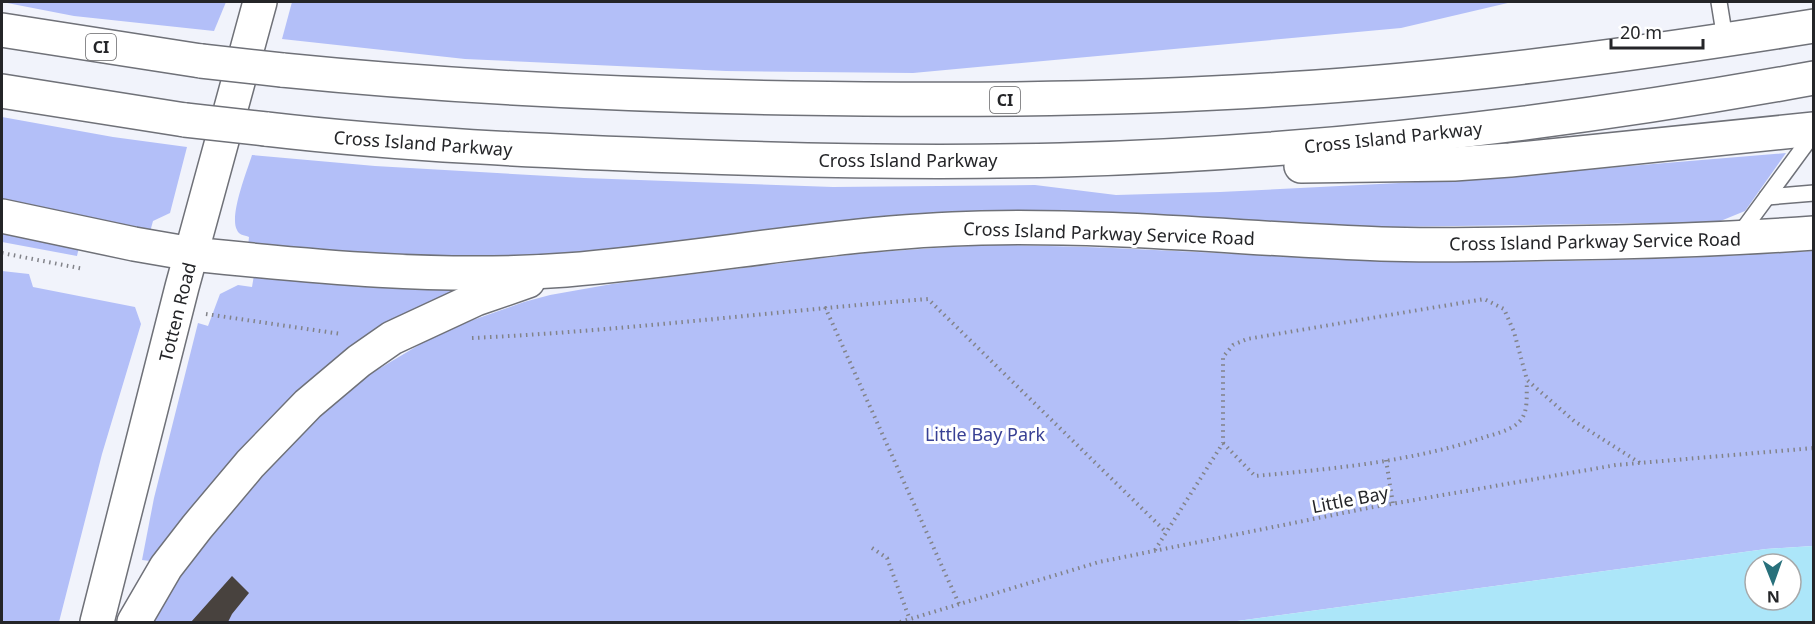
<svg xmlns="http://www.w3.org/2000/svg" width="1815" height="624" viewBox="0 0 1815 624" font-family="'Noto Sans',sans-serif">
	<rect width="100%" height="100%" fill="#f1f3fb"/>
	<g fill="#b3bff8">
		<polygon points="2,2 226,2 214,31 74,16"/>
		<polygon points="292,2 1512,2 1401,28 913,73 726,71 465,59 282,39"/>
		<polygon points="2,117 113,137 187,147 170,213 153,221 150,232 2,200"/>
		<path d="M1786,153L1745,211L1718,222L1387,227L1146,217L489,261L248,247L249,237C244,235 239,235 237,230C229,216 247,171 252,155L375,166L584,178L833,187L1035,185L1116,195L1220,192L1459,180Z"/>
		<polygon points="2,228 79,247 77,256 2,242"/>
		<path d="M995,245C1134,246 1272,258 1411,261C1545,264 1680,259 1813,251V546L1766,549L1230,622H153L188,562L274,454L345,389L434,336L453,327L524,302L550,295L612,284L865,253L948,247Z"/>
		<polygon points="2,271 29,274 33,287 135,307 141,324 102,454 59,622 2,622"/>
		<polygon points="254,275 468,289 353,347 260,428 182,518 150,561 142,560 154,498 198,323 208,326 220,294 238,285 252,287"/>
	</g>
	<path fill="#ace6f9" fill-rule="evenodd" d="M1813,546V622H1230L1766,549ZM1755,564H1791V600H1755Z"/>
	<polygon fill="#48423e" points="232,576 249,593 232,614 228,622 191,622"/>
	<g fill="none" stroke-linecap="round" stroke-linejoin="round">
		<defs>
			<g id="lane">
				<polyline points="1719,2 1725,39"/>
				<polyline points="1767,197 1814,193"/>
				<polyline points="1739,235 1814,133"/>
			</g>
			<g id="secondary">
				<path d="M192,254C316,267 441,279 566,270C705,259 842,231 981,228C1114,225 1248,239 1381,244C1441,246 1501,244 1560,243C1645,242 1729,239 1814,233"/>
				<polyline points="97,622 182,287 260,2"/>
				<polyline points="134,622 166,567 197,527 250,464 308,404 359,361 392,338 476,299 528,281"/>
			</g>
			<g id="highway">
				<polyline points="2,30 201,61"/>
				<path d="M282,70C451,87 621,95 791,98C956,101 1120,100 1285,89C1462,78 1638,54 1814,26"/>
				<polyline points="2,91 185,120"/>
				<path d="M266,129C403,145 541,151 679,156C806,161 934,163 1061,160C1313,153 1566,123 1814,78"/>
				<polyline points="1301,166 1454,164 1510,160 1814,129"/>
				<polyline points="2,216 134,244 192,254"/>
			</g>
		</defs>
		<use href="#lane" stroke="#6f7178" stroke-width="18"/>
		<use href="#secondary" stroke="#6f7178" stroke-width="36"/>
		<use href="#highway" stroke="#6f7178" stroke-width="36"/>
		<g stroke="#828389" stroke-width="4" stroke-dasharray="1.5 4.5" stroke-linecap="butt">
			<polyline points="2,253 84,269"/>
			<polyline points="825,307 959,604"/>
			<polyline points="206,314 341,334"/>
			<path d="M472,338C624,331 776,311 928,299L1166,532"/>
			<path d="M1223,443L1255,476C1331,469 1409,462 1482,438C1494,434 1511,431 1520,421C1529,411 1526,394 1527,381"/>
			<polyline points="1386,460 1393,504"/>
			<polyline points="872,548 887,558 910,620"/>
			<polyline points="1155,550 1223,443 1223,357 1233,345 1247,339 1484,299 1504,309 1514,332 1527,380 1574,421 1640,463"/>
			<polyline points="900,622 1099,562 1368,508 1616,465 1814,448"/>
		</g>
		<use href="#lane" stroke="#fff" stroke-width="15"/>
		<use href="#secondary" stroke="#fff" stroke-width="33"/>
		<use href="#highway" stroke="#fff" stroke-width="33"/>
		<defs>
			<g id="highway-bridge">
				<polyline points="201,61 282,70"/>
				<polyline points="185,120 266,129"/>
			</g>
		</defs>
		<use href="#highway-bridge" stroke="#6f7178" stroke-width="36" stroke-linecap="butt"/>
		<use href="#highway-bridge" stroke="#fff" stroke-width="33"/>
	</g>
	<g text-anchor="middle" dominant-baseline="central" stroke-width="6" stroke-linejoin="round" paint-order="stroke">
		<g fill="#fff" stroke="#666668" stroke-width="1.5">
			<rect x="86" y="34" width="30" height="26" rx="4.5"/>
			<rect x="990" y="87" width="30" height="26" rx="4.5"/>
		</g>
		<g font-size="16" font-weight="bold" fill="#242528">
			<text x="101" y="47">CI</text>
			<text x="1005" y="100">CI</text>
		</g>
		<g font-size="18" fill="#242528" stroke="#fff">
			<text transform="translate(1393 137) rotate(-6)">Cross Island Parkway</text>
			<text transform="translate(423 143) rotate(4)">Cross Island Parkway</text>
			<text x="908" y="160">Cross Island Parkway</text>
			<text transform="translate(1109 233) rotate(2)">Cross Island Parkway Service Road</text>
			<text transform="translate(1595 241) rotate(-1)">Cross Island Parkway Service Road</text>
			<text transform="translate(177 312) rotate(-76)">Totten Road</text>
			<text transform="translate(1350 499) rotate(-11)">Little Bay</text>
		</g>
		<g font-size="18" fill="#384094" stroke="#fff">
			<text x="985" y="434">Little Bay Park</text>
		</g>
	</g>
	<rect width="1815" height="624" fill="none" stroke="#242528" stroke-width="6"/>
	<g transform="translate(1773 582) rotate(179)"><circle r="28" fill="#ffffff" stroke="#a7a8a9" stroke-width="1.5"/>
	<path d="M0-4.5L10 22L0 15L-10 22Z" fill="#28707b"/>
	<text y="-9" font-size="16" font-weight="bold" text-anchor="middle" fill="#242528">N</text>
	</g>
	<path d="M1611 39v9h92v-9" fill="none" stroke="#242528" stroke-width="3"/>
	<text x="1620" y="39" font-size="18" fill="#242528" stroke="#ffffff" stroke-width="4.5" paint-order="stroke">20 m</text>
</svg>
